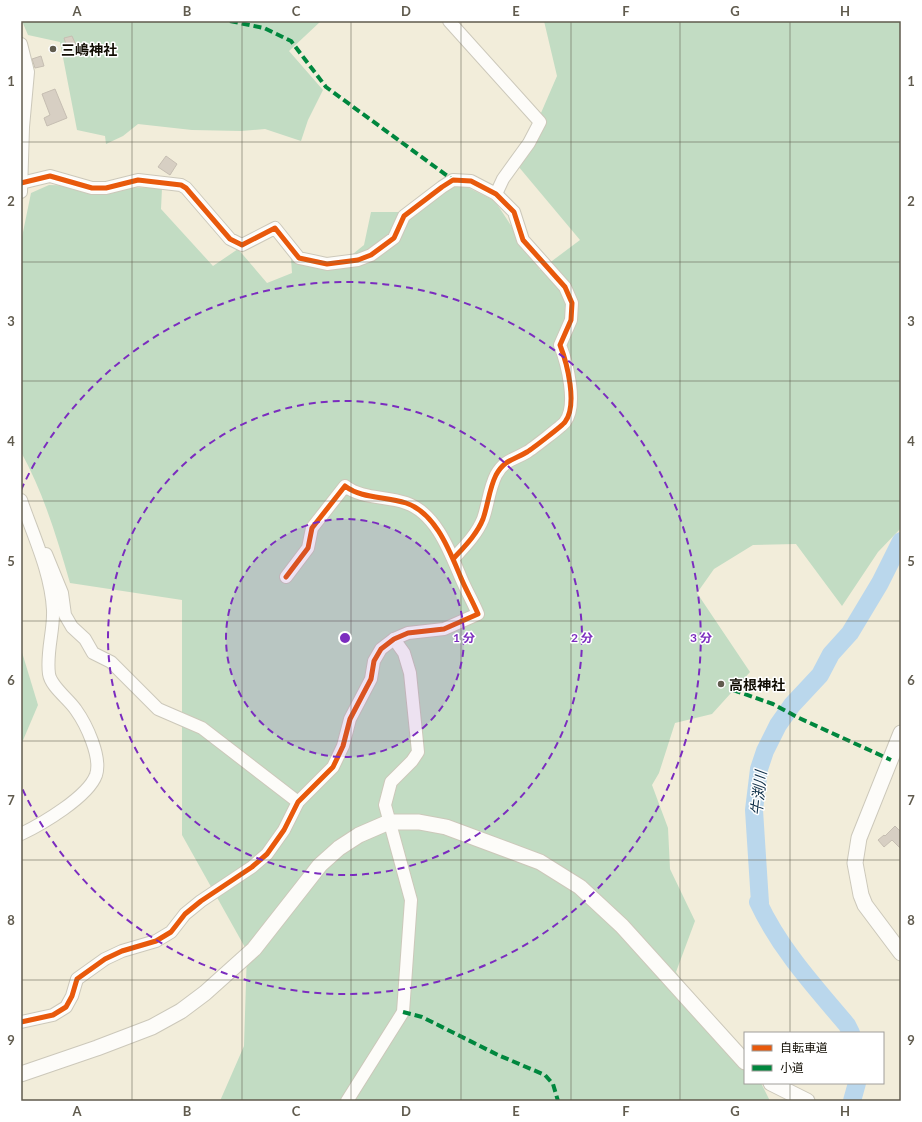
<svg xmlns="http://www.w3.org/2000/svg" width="922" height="1122" viewBox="0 0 922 1122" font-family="Lato,'Noto Sans JP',sans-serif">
	<rect width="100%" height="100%" fill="#f2edda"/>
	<g fill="#c2dcc3">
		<polygon points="22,21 321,21 289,51 323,90 308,120 301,141 265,129 241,131 192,130 138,124 123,136 106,144 105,136 77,130 60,42 28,35"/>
		<path d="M544,21H901V528L878,552L842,606L796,544L753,545L714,569L697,593L750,672L712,714L675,723L659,773L652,785L668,828L670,869L695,921L676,972L726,1046L745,1062V1083H761L770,1101H220L244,1046L247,951L182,835V600L70,583C57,538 44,494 21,452V242L31,193L49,185L162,188L161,209L213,266L238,249L267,283L292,273L291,259L299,261L343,262L364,245L371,212H402L459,183L495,201L540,270L580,240L518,166L557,76Z"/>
		<polygon points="21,649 38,705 21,745"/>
	</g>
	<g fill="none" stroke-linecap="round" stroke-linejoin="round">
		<g stroke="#bad7ec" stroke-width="18">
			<path d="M851,1033L847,1025C814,986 780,949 758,902L760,903L754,810L759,769L765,751L778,725L792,705L820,675L831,654L850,633L880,583L901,541"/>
			<polyline points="852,1101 857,1083"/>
		</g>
	</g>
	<g fill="#d7cfc3" stroke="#c6beb2">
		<polygon points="72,36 76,45 67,48 64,38"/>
		<polygon points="41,56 44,66 35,68 32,59"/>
		<polygon points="55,89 67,118 47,126 44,118 50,115 42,94"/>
		<polygon points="166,156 177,164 170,175 158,167"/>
		<polygon points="895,826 901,832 901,849 892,840 884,847 878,840 884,835 885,836"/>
	</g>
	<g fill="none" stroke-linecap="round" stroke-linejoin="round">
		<defs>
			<g id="minor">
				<polyline points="449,21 540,122 529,143 503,179 496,194"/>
				<polyline points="21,44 28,72 23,127 21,192"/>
				<path d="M21,183L50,176L92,188H106L138,180L181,185L186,188L230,239L242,245L275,228L299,258L327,264L358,260L371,255L394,238L404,216L442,187L453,180L471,181L496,194L514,212L523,240L565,287L572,303L571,320L560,345C567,363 578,405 565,422C562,426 532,449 527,452C514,460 505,459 496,475C489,489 488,505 483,519C477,534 465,546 454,558"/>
				<path d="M21,500C33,535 51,572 53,610C54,631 46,652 49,674C51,687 69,699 76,710C86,724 102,757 96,775C88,797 42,824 21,834"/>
				<polyline points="46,554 62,593 65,615 72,627 85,639 93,653 111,662 158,709 202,728 298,802"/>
				<path d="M21,1022L53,1015L66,1007L72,996L77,979L105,959L122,951L156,941L171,932L185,914L201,901L252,867L267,854L284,830L298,802L333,767L343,746L350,719L371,679L374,661L381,649L394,639L408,633L444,629L478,614C473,602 466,590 461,578C450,552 436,513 406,503C385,496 362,499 345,486L312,528L308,548L286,577"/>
				<polyline points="347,1101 403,1012 411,900 385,805 391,782 412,761 418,752 410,673 404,653 394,639"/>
			</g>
			<g id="tertiary">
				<polyline points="901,733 859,838 855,863 861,895 865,905 901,953"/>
				<polyline points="21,1074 97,1048 152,1027 181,1011 205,993 254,949 320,865 339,848 359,835 389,822 419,822 446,827 540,862 580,887 622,926 745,1062"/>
				<polyline points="771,1083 807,1101"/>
			</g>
		</defs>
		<use href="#minor" stroke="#ccc8ba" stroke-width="14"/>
		<use href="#tertiary" stroke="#ccc8ba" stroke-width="17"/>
		<use href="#minor" stroke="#fdfcf9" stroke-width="12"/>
		<use href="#tertiary" stroke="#fdfcf9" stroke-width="15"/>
		<g stroke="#00873e" stroke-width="4" stroke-dasharray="8 4" stroke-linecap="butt">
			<polyline points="230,21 264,28 291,41 326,87 453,180"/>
			<polyline points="733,690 773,704 799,718 891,760"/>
			<polyline points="403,1012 422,1017 498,1055 545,1075 553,1084 558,1101"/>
		</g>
		<defs>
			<g id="cycleway">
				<path d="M21,183L50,176L92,188H106L138,180L181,185L186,188L230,239L242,245L275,228L299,258L327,264L358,260L371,255L394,238L404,216L442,187L453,180L471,181L496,194L514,212L523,240L565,287L572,303L571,320L560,345C567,363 578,405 565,422C562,426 532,449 527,452C514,460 505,459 496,475C489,489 488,505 483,519C477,534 465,546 454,558"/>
				<path d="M21,1022L53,1015L66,1007L72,996L77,979L105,959L122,951L156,941L171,932L185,914L201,901L252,867L267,854L284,830L298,802L333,767L343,746L350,719L371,679L374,661L381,649L394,639L408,633L444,629L478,614C473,602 466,590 461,578C450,552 436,513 406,503C385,496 362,499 345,486L312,528L308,548L286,577"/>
			</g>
		</defs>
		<use href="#cycleway" stroke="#fff" stroke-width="8"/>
		<use href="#cycleway" stroke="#e8590c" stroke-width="5"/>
	</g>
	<path fill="none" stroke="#605b4e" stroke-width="1" stroke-opacity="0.55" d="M132,21V1101M242,21V1101M351,21V1101M461,21V1101M571,21V1101M680,21V1101M790,21V1033M21,142H901M21,262H901M21,381H901M21,501H901M21,621H901M21,741H901M21,860H901M21,980H901M790,1083V1101"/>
	<circle cx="345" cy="638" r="119" fill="#7b2cbf" fill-opacity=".12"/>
	<g fill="none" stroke="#7b2cbf" stroke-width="2" stroke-dasharray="7 5">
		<circle cx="345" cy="638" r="119"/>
		<circle cx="345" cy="638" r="237"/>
		<path d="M21 490A356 356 0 1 1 21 786"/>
	</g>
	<g fill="#605b4e" stroke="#fff" stroke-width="1.5">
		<circle cx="53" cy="49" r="4"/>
		<circle cx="721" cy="684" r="4"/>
	</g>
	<g text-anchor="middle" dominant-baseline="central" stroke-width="3" stroke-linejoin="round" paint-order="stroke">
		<g font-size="14" font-weight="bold" fill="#110d03" stroke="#fff" text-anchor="start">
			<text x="61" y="49">三嶋神社</text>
			<text x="729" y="684">高根神社</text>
		</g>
		<g font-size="15" font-style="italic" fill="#0d2e47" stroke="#fff">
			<text transform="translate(758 793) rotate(-84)">牛渕川</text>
		</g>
	</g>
	<circle cx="345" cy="638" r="6" fill="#7b2cbf" stroke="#fff" stroke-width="2"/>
	<g font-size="12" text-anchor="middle" font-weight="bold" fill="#7b2cbf" stroke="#fff" stroke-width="3" stroke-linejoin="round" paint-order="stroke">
		<text x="464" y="642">1 分</text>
		<text x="582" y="642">2 分</text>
		<text x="701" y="642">3 分</text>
	</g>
	<rect width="922" height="1122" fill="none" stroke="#ffffff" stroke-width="44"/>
	<rect x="744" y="1032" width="140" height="52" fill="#ffffff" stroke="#a09e9a"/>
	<rect x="752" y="1045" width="20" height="6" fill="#e8590c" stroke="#a09e9a"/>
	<text x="780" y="1052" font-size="12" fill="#110d03">自転車道</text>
	<rect x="752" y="1065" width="20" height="6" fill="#00873e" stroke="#a09e9a"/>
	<text x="780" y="1072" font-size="12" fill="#110d03">小道</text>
	<rect x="22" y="22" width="878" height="1078" fill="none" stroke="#605b4e" stroke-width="1.5"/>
	<g font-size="13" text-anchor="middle" font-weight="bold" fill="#605b4e">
		<text x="77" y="16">A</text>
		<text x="187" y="16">B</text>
		<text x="296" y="16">C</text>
		<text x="406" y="16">D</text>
		<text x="516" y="16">E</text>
		<text x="626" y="16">F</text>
		<text x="735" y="16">G</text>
		<text x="845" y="16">H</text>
		<text x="11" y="86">1</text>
		<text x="911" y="86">1</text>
		<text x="11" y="206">2</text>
		<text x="911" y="206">2</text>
		<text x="11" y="326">3</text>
		<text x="911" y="326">3</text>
		<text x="11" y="446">4</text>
		<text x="911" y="446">4</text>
		<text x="11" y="566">5</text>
		<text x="911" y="566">5</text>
		<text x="11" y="685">6</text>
		<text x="911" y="685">6</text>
		<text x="11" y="805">7</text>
		<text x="911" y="805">7</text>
		<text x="11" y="925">8</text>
		<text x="911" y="925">8</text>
		<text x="11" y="1045">9</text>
		<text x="911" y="1045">9</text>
		<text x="77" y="1116">A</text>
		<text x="187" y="1116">B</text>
		<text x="296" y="1116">C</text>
		<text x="406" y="1116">D</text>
		<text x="516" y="1116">E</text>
		<text x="626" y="1116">F</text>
		<text x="735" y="1116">G</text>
		<text x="845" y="1116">H</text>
	</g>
</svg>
